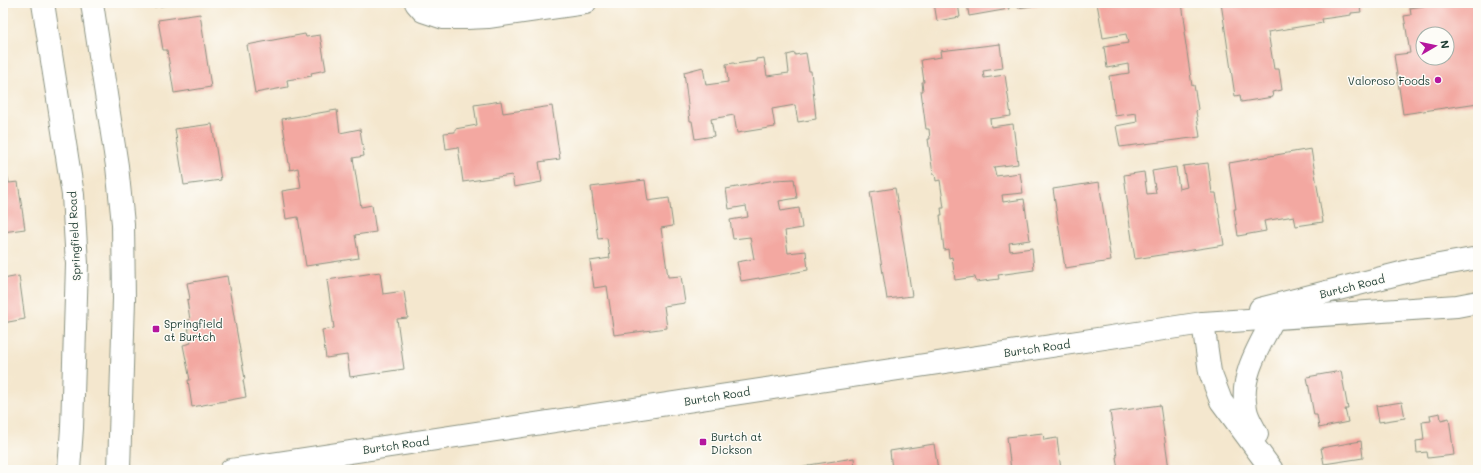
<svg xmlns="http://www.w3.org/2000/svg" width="1481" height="473" viewBox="0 0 1481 473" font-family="Mali,sans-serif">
	<rect width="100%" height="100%" fill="#fdfcf7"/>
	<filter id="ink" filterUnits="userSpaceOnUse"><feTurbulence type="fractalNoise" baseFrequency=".025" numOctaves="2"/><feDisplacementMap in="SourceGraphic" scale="8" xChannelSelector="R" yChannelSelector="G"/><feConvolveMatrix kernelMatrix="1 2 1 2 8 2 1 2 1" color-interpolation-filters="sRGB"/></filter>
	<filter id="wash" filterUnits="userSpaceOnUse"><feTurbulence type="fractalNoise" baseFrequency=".012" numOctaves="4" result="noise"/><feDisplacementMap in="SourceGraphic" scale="16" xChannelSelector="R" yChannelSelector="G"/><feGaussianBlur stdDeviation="0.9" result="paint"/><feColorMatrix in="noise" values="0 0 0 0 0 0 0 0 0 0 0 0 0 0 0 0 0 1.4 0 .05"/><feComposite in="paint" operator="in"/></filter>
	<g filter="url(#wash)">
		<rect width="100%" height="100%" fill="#f4e7ce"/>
		<g id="blocks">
			<g fill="#f3a8a1" fill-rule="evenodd">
				<polygon points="153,3 176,3 176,4 154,7"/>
				<polygon points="934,3 958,3 960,17 937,21"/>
				<polygon points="967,3 1008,3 1009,9 969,16"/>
				<polygon points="1017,3 1046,3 1046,4 1018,8"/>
				<polygon points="1097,3 1182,3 1186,31 1184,32 1192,86 1194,85 1198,109 1196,111 1200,137 1120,147 1116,126 1137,122 1136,113 1115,116 1109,76 1129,73 1128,64 1107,68 1104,47 1128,43 1126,34 1103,38"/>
				<polygon points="1221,3 1359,3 1361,12 1351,13 1351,15 1322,19 1323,23 1268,32 1274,69 1279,69 1282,90 1272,92 1273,97 1241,102 1240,95 1235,96"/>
				<path d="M1443,3H1478V103L1403,114L1394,55L1410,53L1404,16L1411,15L1410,8ZM1423,34H1447V58H1423Z"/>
				<polygon points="200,14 211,87 174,93 167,50 163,50 158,20"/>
				<polygon points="305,34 306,37 320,35 326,70 311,73 312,76 287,80 288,87 255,93 247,45"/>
				<polygon points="1000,44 1003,68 983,71 984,78 1005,75 1011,116 990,119 991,127 1013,124 1018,164 994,167 996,176 1020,173 1023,193 1002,195 1003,202 1024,199 1030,240 1009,243 1010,251 1032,248 1034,270 998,275 999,279 976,282 975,277 955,280 952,257 949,258 948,249 944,250 940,215 942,215 941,208 944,208 940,180 936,181 935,174 933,174 928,139 930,139 929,129 926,129 921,91 923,91 922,82 924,82 921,60 941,57 940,51"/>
				<polygon points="795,53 795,55 806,53 809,71 811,71 816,119 798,122 795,105 772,109 775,127 737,133 734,115 711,119 714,136 695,139 692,121 690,121 684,72 703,67 706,85 728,82 726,64 734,63 735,64 756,61 756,59 764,58 767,76 789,73 787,55"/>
				<polygon points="501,101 503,113 552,106 560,159 539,162 542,182 514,187 512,175 463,182 458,147 446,149 444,133 455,132 455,129 477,125 474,105"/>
				<polygon points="337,110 340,133 360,129 364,156 353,158 361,207 372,205 376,232 355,235 359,258 306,266 298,217 286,219 282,191 301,188 298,168 290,170 282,119"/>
				<polygon points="212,124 221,180 184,185 175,129"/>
				<polygon points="1311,149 1323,222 1296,226 1294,216 1264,221 1266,231 1238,236 1234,209 1236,209 1229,163"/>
				<polygon points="1208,163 1212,193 1216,193 1224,245 1135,259 1127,206 1128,206 1124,175 1144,172 1147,194 1156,193 1152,171 1176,167 1179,189 1187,187 1183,166"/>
				<polygon points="7,174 9,183 18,182 25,229 3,232 3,175"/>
				<polygon points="794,179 797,198 779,201 781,211 799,208 802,228 785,231 788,253 806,251 808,270 759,279 759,278 741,281 737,262 754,259 750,237 733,239 730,220 748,217 746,206 729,209 726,189 775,180"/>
				<polygon points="645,180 648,201 669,198 673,226 661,228 668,277 681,276 685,303 664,306 667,328 614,335 607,286 594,288 590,261 610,258 607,238 598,239 591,187"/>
				<polygon points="1099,182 1111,261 1065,268 1053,189"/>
				<polygon points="895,188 912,296 887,299 870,192"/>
				<polygon points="380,272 383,294 404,291 408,318 397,319 404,369 350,377 347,355 326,358 322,330 334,328 327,280"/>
				<polygon points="19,276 25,319 3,323 3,279"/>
				<polygon points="227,276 245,379 243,380 246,397 192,407 188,380 190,380 183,345 191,343 187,320 190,320 187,300 190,299 187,283"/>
				<polygon points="1341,371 1348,409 1345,409 1348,422 1319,428 1317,415 1314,415 1307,377"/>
				<polygon points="1402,402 1405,418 1379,422 1376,406"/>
				<polygon points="1160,405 1169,469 1160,470 1118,470 1116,457 1117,457 1110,412"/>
				<polygon points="1440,413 1441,420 1449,418 1454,455 1428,458 1427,452 1417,453 1416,441 1424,440 1422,422 1431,421 1430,415"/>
				<polygon points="1043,433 1044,440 1057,438 1061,470 1011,470 1007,437"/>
				<polygon points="1361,441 1363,458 1324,464 1321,448"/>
				<polygon points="934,444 938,470 892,470 890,451"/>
				<polygon points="854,458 855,470 791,470 809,466 809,465"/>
			</g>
		</g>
	</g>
	<g filter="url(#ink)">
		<use href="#blocks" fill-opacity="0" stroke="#8a9281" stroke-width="1"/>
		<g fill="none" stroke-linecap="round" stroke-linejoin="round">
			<defs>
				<g id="minor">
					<polyline points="416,3 423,11 444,18 466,18 488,17 585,3"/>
					<polyline points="1203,323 1210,372 1221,401 1272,470"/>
					<path d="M1257,434C1253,426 1247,417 1246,409C1239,376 1260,345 1274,318"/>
				</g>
				<g id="secondary">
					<polyline points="43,3 73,195 77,264 72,428 69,470"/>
					<polyline points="92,3 117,166 123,224 124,299 119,470"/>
					<polyline points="1260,309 1417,269 1478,258"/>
					<polyline points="231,470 1203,323 1457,306 1478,302"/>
				</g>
			</defs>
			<use href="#minor" stroke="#8a9281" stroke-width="24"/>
			<use href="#secondary" stroke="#8a9281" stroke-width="24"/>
			<use href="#minor" stroke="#fff" stroke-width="22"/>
			<use href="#secondary" stroke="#fff" stroke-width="22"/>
		</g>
	</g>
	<g fill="#b5179e" stroke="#fdfcf7" stroke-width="1.5">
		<circle cx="1438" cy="80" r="4"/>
		<rect x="152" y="325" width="8" height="8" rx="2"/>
		<rect x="699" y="438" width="8" height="8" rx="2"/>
	</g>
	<g text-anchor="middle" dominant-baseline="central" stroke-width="3" stroke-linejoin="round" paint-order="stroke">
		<g font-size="11" fill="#1f3d34" stroke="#fdfcf7" text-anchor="start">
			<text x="1430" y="80" text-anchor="end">Valoroso Foods</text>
			<text x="164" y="323">Springfield<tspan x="164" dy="13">at Burtch</tspan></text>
			<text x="711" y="436">Burtch at<tspan x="711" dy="13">Dickson</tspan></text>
		</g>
		<g font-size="11" fill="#1f3d34" stroke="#fdfcf7">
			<text transform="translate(74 236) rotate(-93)">Springfield Road</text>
			<text transform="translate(1352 286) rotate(-14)">Burtch Road</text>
			<text transform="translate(1037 348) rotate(-8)">Burtch Road</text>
			<text transform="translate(717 396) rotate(-9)">Burtch Road</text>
			<text transform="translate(396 445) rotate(-8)">Burtch Road</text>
		</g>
	</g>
	<rect width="1481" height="473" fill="none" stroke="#fdfcf7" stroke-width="16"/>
	<g transform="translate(1435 46) rotate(81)"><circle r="19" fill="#fdfcf7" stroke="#a4b0a9"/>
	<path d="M0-3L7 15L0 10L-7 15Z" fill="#b5179e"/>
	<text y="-6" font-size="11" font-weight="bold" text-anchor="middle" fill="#1f3d34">N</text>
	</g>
</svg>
